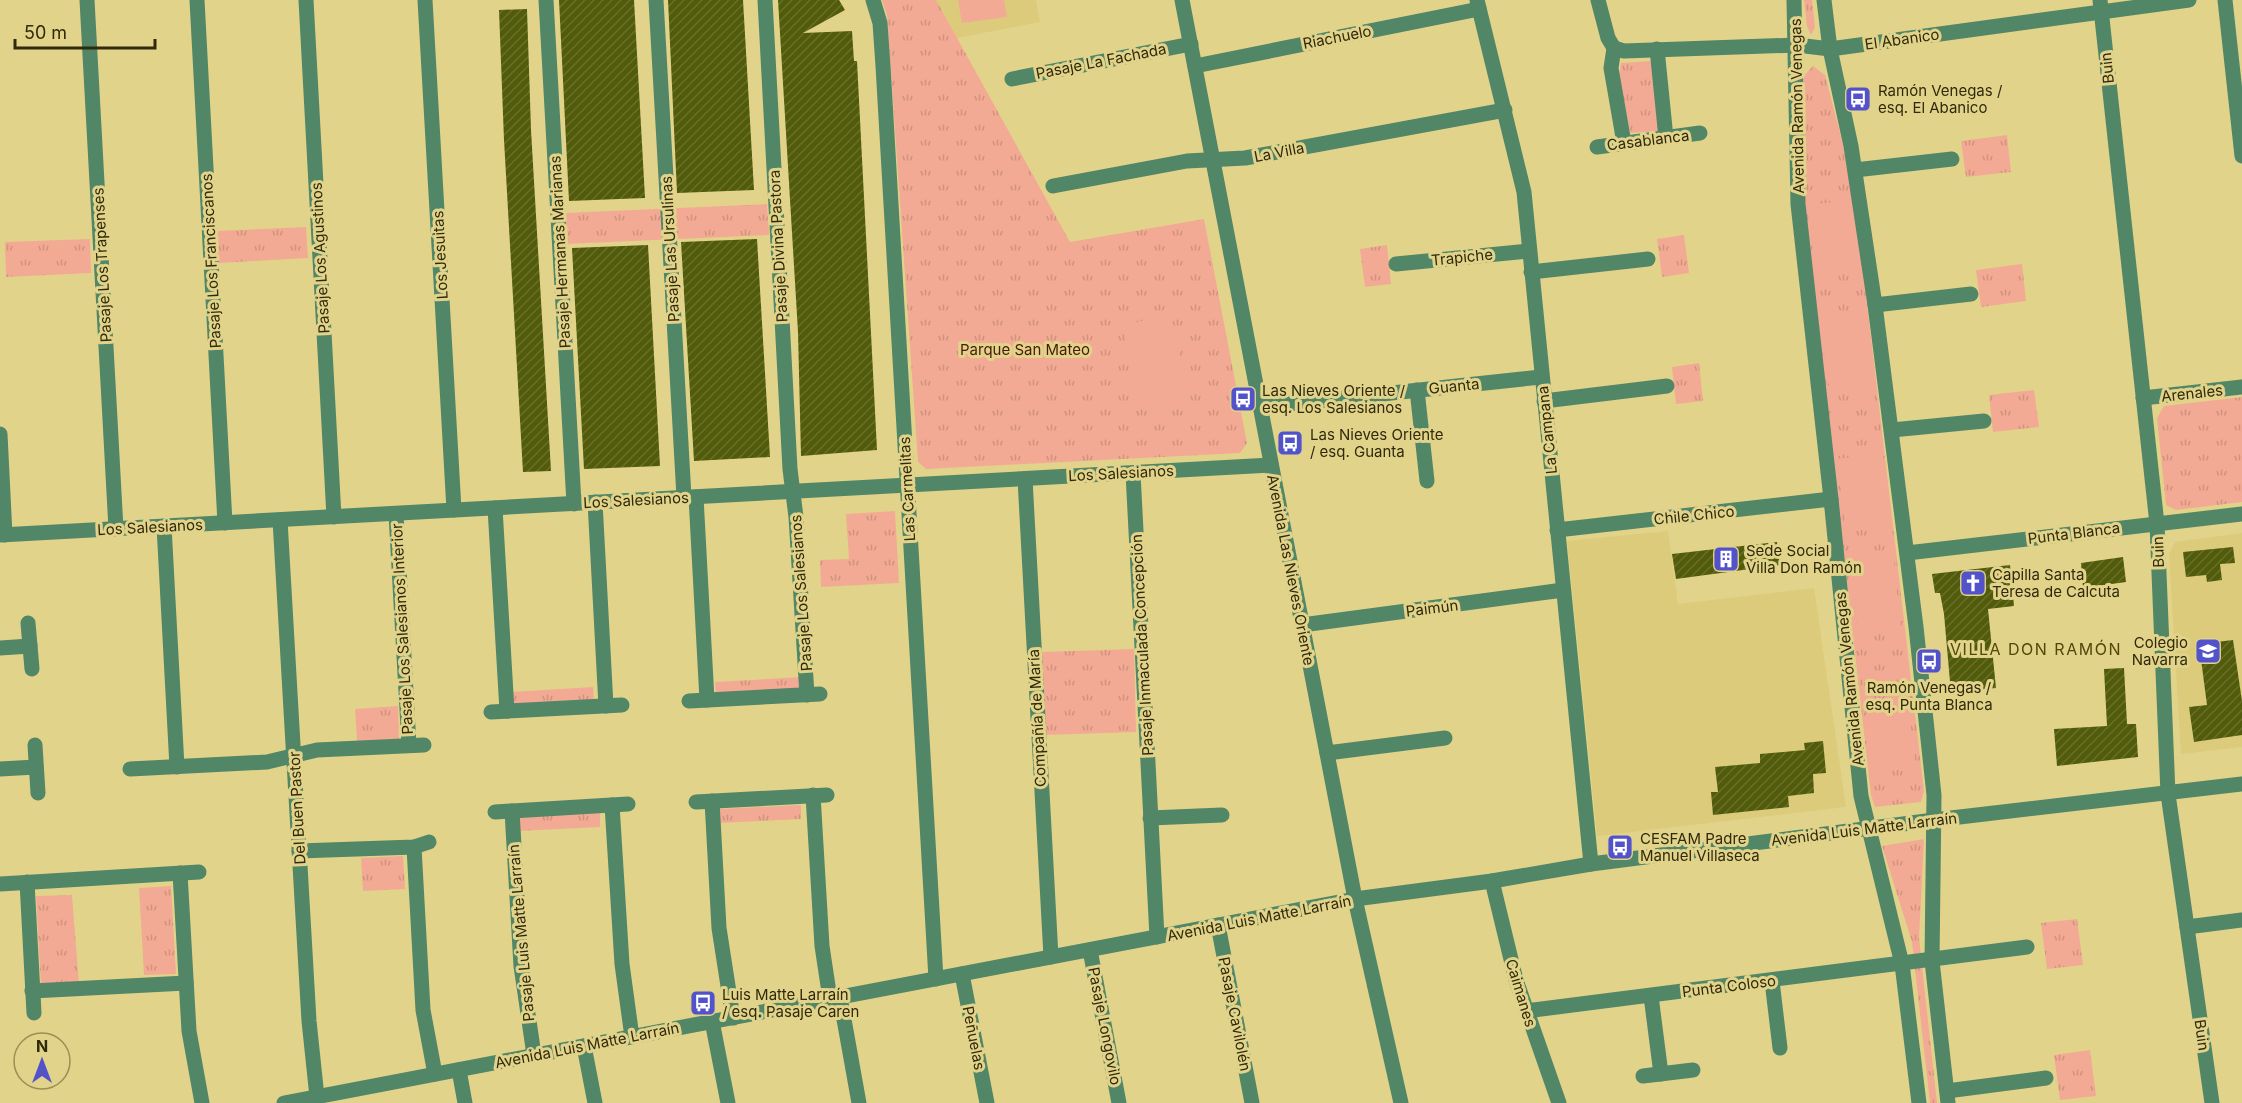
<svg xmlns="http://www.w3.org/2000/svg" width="2242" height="1103" viewBox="0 0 2242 1103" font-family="Inter,sans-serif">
	<defs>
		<pattern id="grass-tufts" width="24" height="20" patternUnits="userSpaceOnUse" patternTransform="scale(1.5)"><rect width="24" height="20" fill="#f3aa94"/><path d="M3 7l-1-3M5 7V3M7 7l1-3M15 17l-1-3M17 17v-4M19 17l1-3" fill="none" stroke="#d1927e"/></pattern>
		<pattern id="building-hatch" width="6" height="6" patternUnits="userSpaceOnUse" patternTransform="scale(1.5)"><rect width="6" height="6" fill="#515b0a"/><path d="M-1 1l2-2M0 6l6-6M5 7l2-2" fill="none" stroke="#676f2c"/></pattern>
	</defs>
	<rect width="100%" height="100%" fill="#e2d38a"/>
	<g fill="#dccb7a">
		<polygon points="936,0 1036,0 1040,22 957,38"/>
		<polygon points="1668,531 1678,604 1814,588 1846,807 1597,836 1567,541"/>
		<polygon points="2242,533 2242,747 2181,754 2169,555 2175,542"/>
	</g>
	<g fill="url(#grass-tufts)">
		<polygon points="882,0 936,0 1070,242 1204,219 1247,443 1240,453 926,469 918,462 887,15"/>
		<polygon points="1804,0 1812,0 1815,27 1811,35 1807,26"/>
		<polygon points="1652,61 1659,131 1630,133 1619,78 1621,63"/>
		<polygon points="1813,66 1825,75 1853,183 1924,791 1921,802 1875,807 1871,795 1803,192 1803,77"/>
		<polygon points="2007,135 2011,172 1966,177 1961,141"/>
		<polygon points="767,204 769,235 565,244 564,213"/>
		<polygon points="306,227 308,258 218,263 217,231"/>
		<polygon points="1684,235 1689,273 1662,277 1657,239"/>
		<polygon points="90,239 91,273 6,277 5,242"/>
		<polygon points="1387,245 1391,284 1365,287 1360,249"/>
		<polygon points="2022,264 2026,301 1981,307 1976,270"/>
		<polygon points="1699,363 1703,401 1676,404 1672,367"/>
		<polygon points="2034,390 2039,427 1993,432 1989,395"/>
		<polygon points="2242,397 2242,502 2176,510 2166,505 2157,418 2164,406"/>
		<polygon points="895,511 899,583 821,587 820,560 849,559 846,514"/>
		<polygon points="1134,649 1136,732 1044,735 1041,652"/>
		<polygon points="802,677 803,691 716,695 715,682"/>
		<polygon points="593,687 594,701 512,706 512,692"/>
		<polygon points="398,706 399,739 357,741 355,709"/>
		<polygon points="801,805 801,819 720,823 719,809"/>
		<polygon points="600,812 600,827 519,831 518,817"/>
		<polygon points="1924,839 1919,938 1937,1103 1930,1103 1912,942 1882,846"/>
		<polygon points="403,856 405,889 363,891 361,858"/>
		<polygon points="171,886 176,974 144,975 139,888"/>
		<polygon points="72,895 79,984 41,987 36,896"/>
		<polygon points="2077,919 2083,965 2047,969 2041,923"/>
		<polygon points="2090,1050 2096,1096 2060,1100 2054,1055"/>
	</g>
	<g fill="#f3aa94">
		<polygon points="958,0 1004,0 1007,17 962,23"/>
		<polygon points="1854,200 1862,270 1816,276 1808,205"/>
		<polygon points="1171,314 1189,396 1140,405 1122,326"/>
		<polygon points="1866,314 1876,386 1830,392 1820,320"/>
		<polygon points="1883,453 1892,526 1846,532 1837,459"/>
		<polygon points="1893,554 1901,627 1858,632 1849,559"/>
		<polygon points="1907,696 1916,768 1873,773 1865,701"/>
	</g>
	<g fill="url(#building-hatch)">
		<polygon points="559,0 634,0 645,198 569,201"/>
		<polygon points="668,0 743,0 754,190 677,193"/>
		<polygon points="778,0 839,0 845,10 803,33 852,31 854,61 857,61 877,450 801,456 798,332"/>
		<polygon points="527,9 531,130 551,471 523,472 504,140 499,10"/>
		<polygon points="757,239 770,457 694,461 681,242"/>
		<polygon points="648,245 660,466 584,469 572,248"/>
		<polygon points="1777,542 1780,565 1676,579 1672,554"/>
		<polygon points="2233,547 2235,563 2220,564 2222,580 2207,582 2206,575 2186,577 2183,552"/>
		<polygon points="2123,557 2126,582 2083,588 2081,563"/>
		<polygon points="2010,565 2014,606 1988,609 1996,688 1951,693 1944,614 1940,593 1935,593 1932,574"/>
		<polygon points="2233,640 2242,701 2242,735 2194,742 2189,707 2207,705 2199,644"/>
		<polygon points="2124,668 2127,724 2136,724 2138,757 2057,766 2054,729 2107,726 2104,669"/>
		<polygon points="1823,741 1826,773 1813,774 1814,793 1788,796 1789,807 1713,815 1711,792 1718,792 1715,767 1760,763 1760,754 1805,750 1804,743"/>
	</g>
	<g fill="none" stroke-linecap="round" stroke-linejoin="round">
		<g stroke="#518667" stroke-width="15">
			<polyline points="87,0 116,529"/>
			<polyline points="197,0 225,523"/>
			<polyline points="306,0 334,517"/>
			<polyline points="425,0 454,510"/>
			<polyline points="546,0 574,504"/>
			<polyline points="656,0 684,497"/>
			<polyline points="765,0 790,469 796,517 807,695"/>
			<polyline points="873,0 880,23 883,66 936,979"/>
			<polyline points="1182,0 1355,899 1401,1103"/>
			<polyline points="1477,0 1524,192 1591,864"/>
			<polyline points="1598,0 1608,38 1614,48"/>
			<polyline points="1794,0 1798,204 1831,499 1861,796 1902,964 1919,1103"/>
			<polyline points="1824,0 1830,49 1851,146 1875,305 1916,627 1934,795 1932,961 1948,1103"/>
			<polyline points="2100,0 2157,524 2168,794 2212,1103"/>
			<polyline points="2225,0 2242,156"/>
			<polyline points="1614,48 1624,51 1797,45 1830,49 2189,0"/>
			<polyline points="1614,48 1611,68 1624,143"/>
			<polyline points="1657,49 1666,138"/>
			<polyline points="1195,66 1479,9"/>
			<polyline points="1012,79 1191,44"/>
			<polyline points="1597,147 1700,133"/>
			<polyline points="1855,170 1952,159"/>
			<polyline points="1053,186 1187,161 1245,158 1505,110"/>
			<polyline points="1396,264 1529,251"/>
			<polyline points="1531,272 1648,259"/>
			<polyline points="1875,305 1971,294"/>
			<polyline points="1417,390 1427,481"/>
			<polyline points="2143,398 2242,387"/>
			<polyline points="1544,401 1667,386"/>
			<polyline points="1260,407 1541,377"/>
			<polyline points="1892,430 1984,421"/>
			<polyline points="0,434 5,535"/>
			<polyline points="1133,473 1157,937"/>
			<polyline points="1025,479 1051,957"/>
			<polyline points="696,497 707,700"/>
			<polyline points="595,502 606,706"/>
			<polyline points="495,508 507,711"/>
			<polyline points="396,514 409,745"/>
			<polyline points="280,520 309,1021 317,1097"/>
			<polyline points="164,526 177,767"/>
			<polyline points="1557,530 1831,499"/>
			<polyline points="0,535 1271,465"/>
			<polyline points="1907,553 2242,514"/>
			<polyline points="28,623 32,669"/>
			<polyline points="1302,625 1563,590"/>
			<polyline points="0,648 30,646"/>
			<polyline points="689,701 820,694"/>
			<polyline points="491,712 622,705"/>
			<polyline points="35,745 38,793"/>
			<polyline points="1327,753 1445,738"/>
			<polyline points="0,769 36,767"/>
			<polyline points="130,769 267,762 317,750 424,745"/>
			<polyline points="813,795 822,946 830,999"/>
			<polyline points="712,801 719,928 733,1018"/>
			<polyline points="696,802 827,795"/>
			<polyline points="612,805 622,964 632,1037"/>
			<polyline points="512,811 521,966 534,1055"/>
			<polyline points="495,812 628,804"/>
			<polyline points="1150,818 1222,815"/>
			<polyline points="414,847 423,1010 435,1074"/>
			<polyline points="299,851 414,847 429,842"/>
			<polyline points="180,873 189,1031 202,1103"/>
			<polyline points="1492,881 1516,980 1559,1103"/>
			<polyline points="27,882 34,1013"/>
			<polyline points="0,884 199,872"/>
			<polyline points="1218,925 1252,1103"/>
			<polyline points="2187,927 2242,920"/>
			<polyline points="1090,950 1119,1103"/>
			<polyline points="962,974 987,1103"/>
			<polyline points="1772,981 1780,1048"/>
			<polyline points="32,991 186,983"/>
			<polyline points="1651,996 1661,1074"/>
			<polyline points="840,997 859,1103"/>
			<polyline points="1526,1011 2027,947"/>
			<polyline points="712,1021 728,1103"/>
			<polyline points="584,1046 595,1103"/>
			<polyline points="459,1070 465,1103"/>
			<polyline points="1643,1076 1693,1070"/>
			<polyline points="1947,1091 2046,1078"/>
			<polyline points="284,1103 1355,899 1492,881 1591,864 1934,820 2242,784"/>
		</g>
	</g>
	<defs>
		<symbol id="bus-square" viewBox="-11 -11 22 22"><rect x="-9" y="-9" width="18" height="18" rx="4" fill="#5253ca" stroke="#e2d38a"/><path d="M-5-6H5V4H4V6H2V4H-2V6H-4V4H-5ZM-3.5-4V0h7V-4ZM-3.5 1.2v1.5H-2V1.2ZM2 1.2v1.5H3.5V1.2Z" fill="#fff"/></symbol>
		<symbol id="building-square" viewBox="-11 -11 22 22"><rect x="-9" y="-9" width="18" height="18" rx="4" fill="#5253ca" stroke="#e2d38a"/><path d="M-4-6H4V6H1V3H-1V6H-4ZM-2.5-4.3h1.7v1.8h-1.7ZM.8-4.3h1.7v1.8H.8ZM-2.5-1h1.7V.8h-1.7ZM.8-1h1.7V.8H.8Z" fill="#fff"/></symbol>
		<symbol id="church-square" viewBox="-11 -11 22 22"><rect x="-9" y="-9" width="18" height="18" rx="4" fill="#5253ca" stroke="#e2d38a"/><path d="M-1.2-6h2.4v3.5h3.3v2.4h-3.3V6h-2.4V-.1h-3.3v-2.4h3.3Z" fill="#fff"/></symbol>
		<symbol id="school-square" viewBox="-11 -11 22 22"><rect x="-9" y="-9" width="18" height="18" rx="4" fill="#5253ca" stroke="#e2d38a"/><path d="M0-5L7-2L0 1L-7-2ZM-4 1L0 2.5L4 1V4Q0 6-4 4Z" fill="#fff"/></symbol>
	</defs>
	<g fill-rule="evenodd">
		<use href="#bus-square" x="1843" y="84" width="30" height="30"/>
		<use href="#bus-square" x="1228" y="384" width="30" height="30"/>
		<use href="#bus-square" x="1275" y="428" width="30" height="30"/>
		<use href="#building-square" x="1711" y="544" width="30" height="30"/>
		<use href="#church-square" x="1958" y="568" width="30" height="30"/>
		<use href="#school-square" x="2193" y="636" width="30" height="30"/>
		<use href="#bus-square" x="1914" y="646" width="30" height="30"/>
		<use href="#bus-square" x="1605" y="832" width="30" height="30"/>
		<use href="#bus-square" x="688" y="988" width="30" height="30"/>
	</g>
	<g text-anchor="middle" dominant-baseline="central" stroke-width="6" stroke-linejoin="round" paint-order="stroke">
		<g font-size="15" fill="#302a0b" stroke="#e2d38a">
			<text transform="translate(1337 37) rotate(-11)">Riachuelo</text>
			<text transform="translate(1902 39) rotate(-8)">El Abanico</text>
			<text transform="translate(1101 61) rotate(-11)">Pasaje La Fachada</text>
			<text transform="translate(2107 68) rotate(-96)">Buin</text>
			<text transform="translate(1797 106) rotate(-91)">Avenida Ramón Venegas</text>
			<text transform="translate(1648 140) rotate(-7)">Casablanca</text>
			<text transform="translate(1279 152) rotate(-11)">La Villa</text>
			<text transform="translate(778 246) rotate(-93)">Pasaje Divina Pastora</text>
			<text transform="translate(670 249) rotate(-93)">Pasaje Las Ursulinas</text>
			<text transform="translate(560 252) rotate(-93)">Pasaje Hermanas Marianas</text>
			<text transform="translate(440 255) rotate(-93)">Los Jesuitas</text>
			<text transform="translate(1462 257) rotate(-6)">Trapiche</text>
			<text transform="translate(320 258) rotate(-93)">Pasaje Los Agustinos</text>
			<text transform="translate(211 261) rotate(-93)">Pasaje Los Franciscanos</text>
			<text transform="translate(102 265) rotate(-93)">Pasaje Los Trapenses</text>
			<text transform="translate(1454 386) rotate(-6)">Guanta</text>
			<text transform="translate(2192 393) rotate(-6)">Arenales</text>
			<text transform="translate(1547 430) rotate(-96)">La Campana</text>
			<text transform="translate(1121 473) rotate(-3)">Los Salesianos</text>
			<text transform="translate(907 489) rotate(-93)">Las Carmelitas</text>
			<text transform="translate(636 500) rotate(-3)">Los Salesianos</text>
			<text transform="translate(1694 515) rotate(-6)">Chile Chico</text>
			<text transform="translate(150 527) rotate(-3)">Los Salesianos</text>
			<text transform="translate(2074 533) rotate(-7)">Punta Blanca</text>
			<text transform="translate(2158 552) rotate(-92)">Buin</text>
			<text transform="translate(1291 570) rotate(79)">Avenida Las Nieves Oriente</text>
			<text transform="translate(801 593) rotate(-94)">Pasaje Los Salesianos</text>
			<text transform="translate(1432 608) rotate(-7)">Paimún</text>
			<text transform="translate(402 629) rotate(-93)">Pasaje Los Salesianos Interior</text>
			<text transform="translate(1142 645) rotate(-93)">Pasaje Inmaculada Concepción</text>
			<text transform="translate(1849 679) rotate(-96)">Avenida Ramón Venegas</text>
			<text transform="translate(1037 718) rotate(-93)">Compañía de María</text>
			<text transform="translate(297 808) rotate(-93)">Del Buen Pastor</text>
			<text transform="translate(1864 829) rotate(-7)">Avenida Luis Matte Larraín</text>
			<text transform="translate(1259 918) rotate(-11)">Avenida Luis Matte Larraín</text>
			<text transform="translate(521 933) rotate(-95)">Pasaje Luis Matte Larraín</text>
			<text transform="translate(1729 986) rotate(-7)">Punta Coloso</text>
			<text transform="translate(1521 993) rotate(73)">Caimanes</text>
			<text transform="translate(1235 1014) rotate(79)">Pasaje Cavilolén</text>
			<text transform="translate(1105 1026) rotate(79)">Pasaje Longovilo</text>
			<text transform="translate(2202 1035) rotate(82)">Buin</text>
			<text transform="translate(974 1038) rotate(79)">Peñuelas</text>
			<text transform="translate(587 1045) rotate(-11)">Avenida Luis Matte Larraín</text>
		</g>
		<g font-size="15" fill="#302a0b" stroke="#e2d38a" text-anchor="start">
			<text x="1878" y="90">Ramón Venegas /<tspan x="1878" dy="17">esq. El Abanico</tspan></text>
			<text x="1262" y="390">Las Nieves Oriente /<tspan x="1262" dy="17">esq. Los Salesianos</tspan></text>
			<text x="1310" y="434">Las Nieves Oriente<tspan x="1310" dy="17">/ esq. Guanta</tspan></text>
			<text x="1746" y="550">Sede Social<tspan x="1746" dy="17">Villa Don Ramón</tspan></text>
			<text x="1992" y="574">Capilla Santa<tspan x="1992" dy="17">Teresa de Calcuta</tspan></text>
			<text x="2188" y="642" text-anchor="end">Colegio<tspan x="2188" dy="17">Navarra</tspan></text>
			<text x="1929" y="687" text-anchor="middle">Ramón Venegas /<tspan x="1929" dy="17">esq. Punta Blanca</tspan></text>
			<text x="1640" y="838">CESFAM Padre<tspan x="1640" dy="17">Manuel Villaseca</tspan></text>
			<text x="722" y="994">Luis Matte Larraín<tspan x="722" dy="17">/ esq. Pasaje Caren</tspan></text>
		</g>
		<g font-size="15" fill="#49190a" stroke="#e2d38a">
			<text x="1025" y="349">Parque San Mateo</text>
		</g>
		<g font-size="16" letter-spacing="1.5" fill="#52470d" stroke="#e2d38a">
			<text x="2036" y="649">VILLA DON RAMÓN</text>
		</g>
	</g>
	<g transform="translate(42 1061)"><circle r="28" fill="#e2d38a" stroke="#9b8f57" stroke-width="1.5"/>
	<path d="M0-4.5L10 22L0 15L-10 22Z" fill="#5253ca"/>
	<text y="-9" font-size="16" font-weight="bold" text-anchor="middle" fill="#302a0b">N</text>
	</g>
	<path d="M15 39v9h140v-9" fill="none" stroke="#302a0b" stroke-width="3"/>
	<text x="24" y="39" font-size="18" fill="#302a0b" stroke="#e2d38a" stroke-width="4.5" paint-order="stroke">50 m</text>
</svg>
